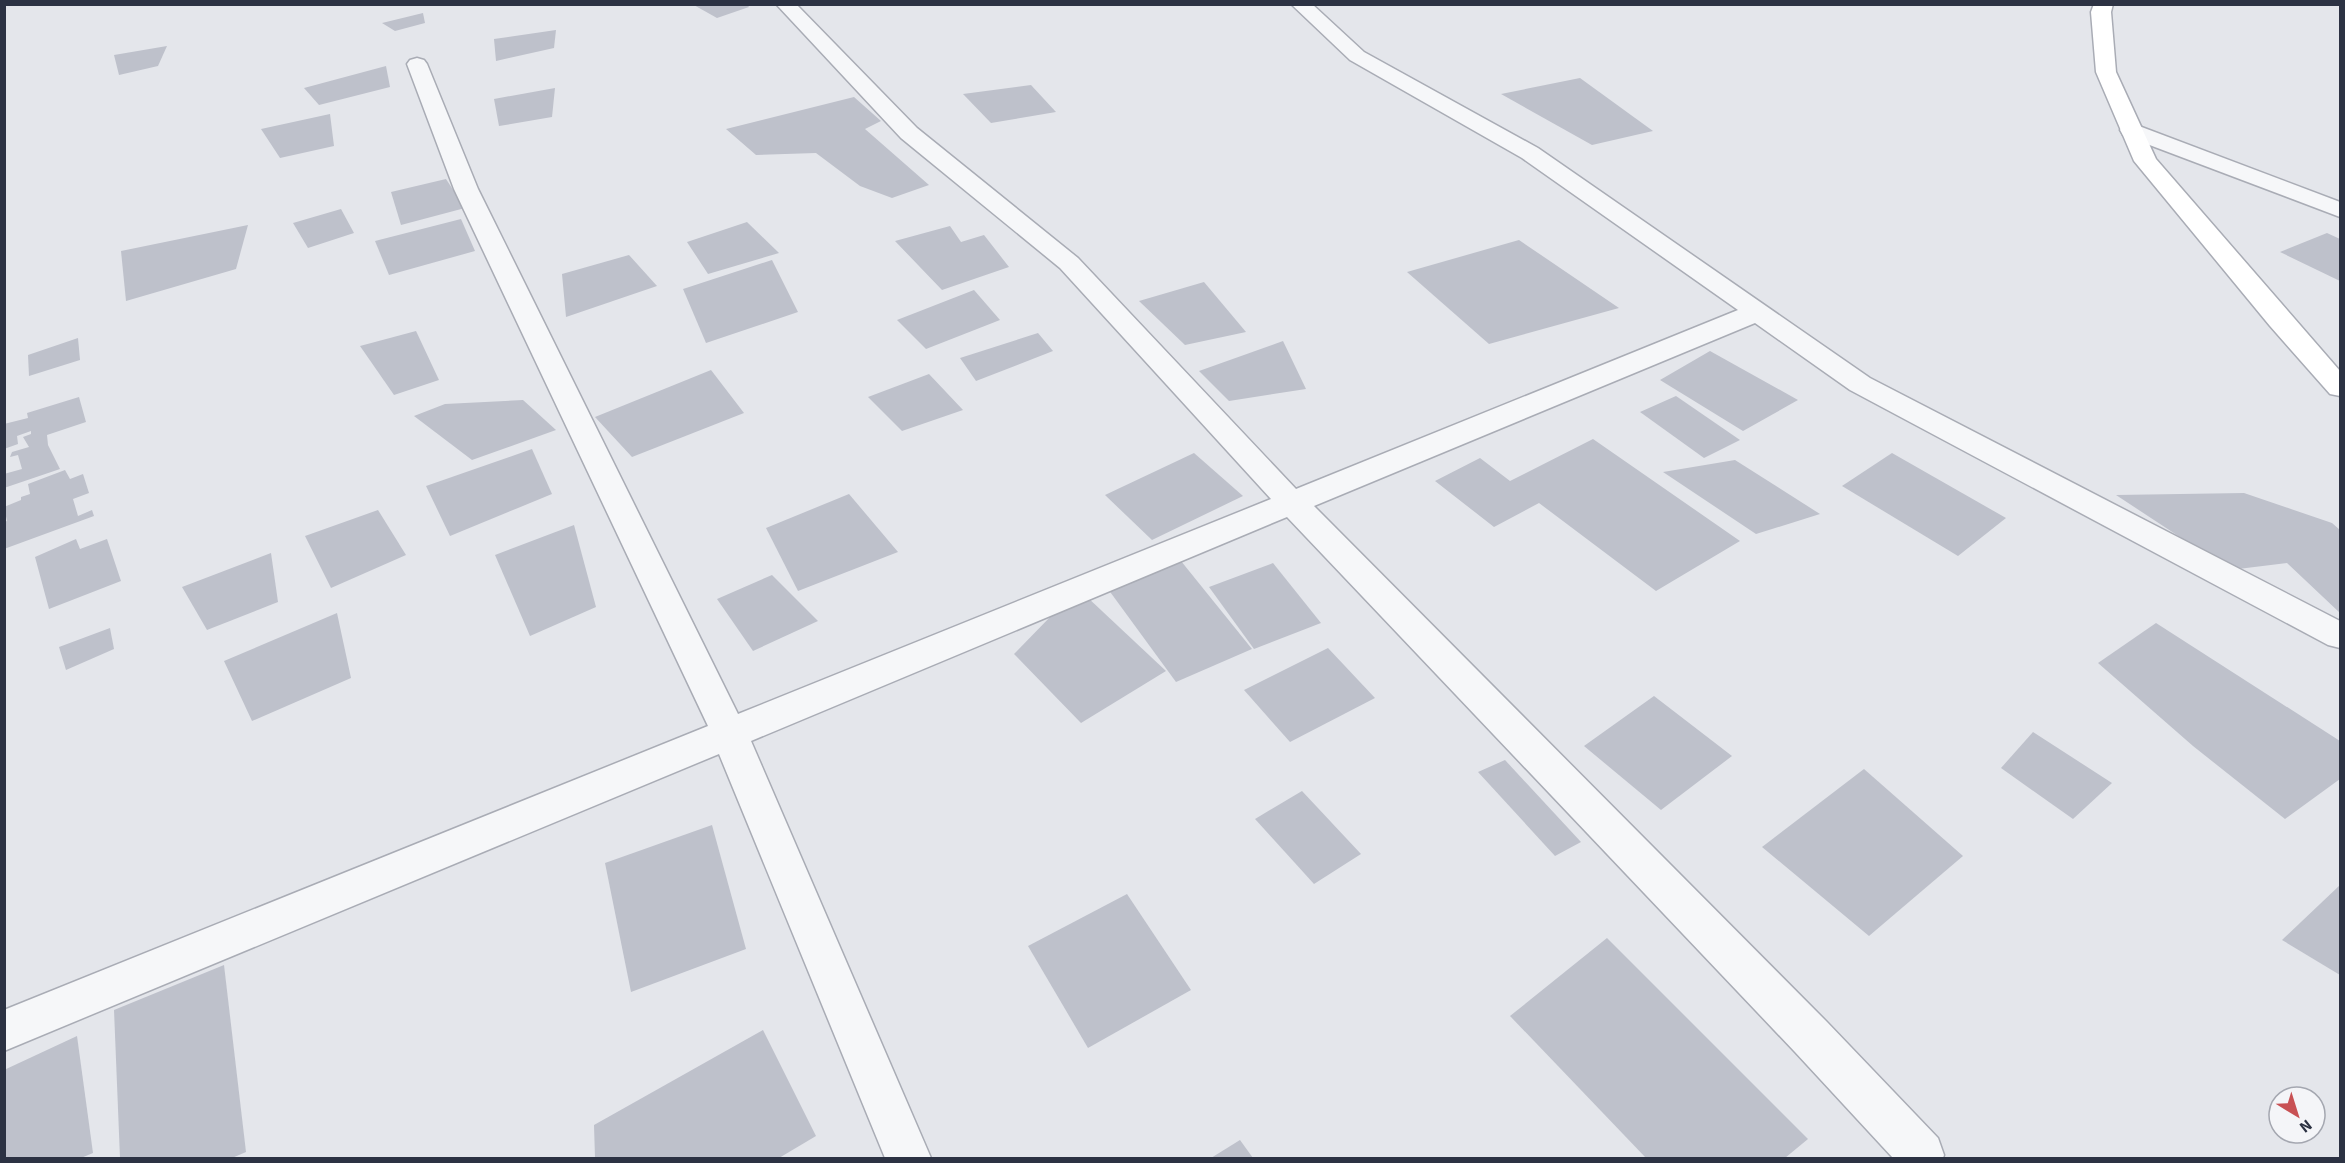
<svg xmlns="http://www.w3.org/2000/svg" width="2345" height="1163" viewBox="0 0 2345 1163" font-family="'Source Sans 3',sans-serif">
	<rect width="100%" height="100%" fill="#e4e6eb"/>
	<g fill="#bec1cb">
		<polygon points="692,4 747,4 749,7 717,18"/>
		<polygon points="423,13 425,23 395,31 382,23"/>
		<polygon points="556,30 554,48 496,61 494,39"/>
		<polygon points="167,46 158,66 119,75 114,55"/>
		<polygon points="386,66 390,87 319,105 304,88"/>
		<polygon points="1580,78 1653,131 1592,145 1501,94"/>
		<polygon points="1031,85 1056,112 991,123 963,94"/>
		<polygon points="555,88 552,117 499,126 494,99"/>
		<polygon points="854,97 881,121 865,129 929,185 892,198 860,186 816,153 756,155 726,129"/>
		<polygon points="330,114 334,146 280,158 261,129"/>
		<polygon points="446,179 465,208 401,225 391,192"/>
		<polygon points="341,209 354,233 308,248 293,223"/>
		<polygon points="461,219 475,251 389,275 375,241"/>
		<polygon points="747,222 779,253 708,274 687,242"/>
		<polygon points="248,225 236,269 126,301 121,251"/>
		<polygon points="950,226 961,242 984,235 1009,267 942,290 895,241"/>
		<polygon points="2327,233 2340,239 2340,281 2280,252"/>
		<polygon points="1519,240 1619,308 1489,344 1407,272"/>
		<polygon points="629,255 657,286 566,317 562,274"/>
		<polygon points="772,260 798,312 706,343 683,289"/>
		<polygon points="1204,282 1246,332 1185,345 1139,301"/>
		<polygon points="974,290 1000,320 926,349 897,320"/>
		<polygon points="416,331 439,380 394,395 360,346"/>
		<polygon points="1038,333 1053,351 976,381 960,358"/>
		<polygon points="78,338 80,360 29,376 28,355"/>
		<polygon points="1283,341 1306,389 1229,401 1199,371"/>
		<polygon points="1710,351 1798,400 1743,431 1660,380"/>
		<polygon points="711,370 744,413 632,457 595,417"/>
		<polygon points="929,374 963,410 902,431 868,397"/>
		<polygon points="1676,396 1740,440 1704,458 1640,412"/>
		<polygon points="79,397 86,422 47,435 48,445 60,469 4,488 4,474 22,469 18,455 10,457 12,452 29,447 23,437 31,434 31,431 17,436 18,444 4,449 4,424 28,418 27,413"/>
		<polygon points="523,400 556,430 472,460 414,416 445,404"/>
		<polygon points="1593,439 1740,541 1656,591 1539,503 1494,527 1435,481 1480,458 1510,481"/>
		<polygon points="532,449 552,494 450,536 426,486"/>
		<polygon points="1194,453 1243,496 1152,540 1105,495"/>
		<polygon points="1892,453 2006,518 1958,556 1842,486"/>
		<polygon points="1735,460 1820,514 1756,534 1663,472"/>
		<polygon points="65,470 70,479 83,474 89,493 73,499 78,516 92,510 94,516 4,549 4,522 7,521 4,507 21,500 21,497 30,494 28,484"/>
		<polygon points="2244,493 2332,523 2340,530 2340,613 2287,563 2230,570 2116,495"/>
		<polygon points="849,494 898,552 798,591 766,528"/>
		<polygon points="378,510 406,555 331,588 305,536"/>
		<polygon points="574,525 596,607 530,636 495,555"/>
		<polygon points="76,539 80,549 107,539 121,581 49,609 35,557"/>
		<polygon points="271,553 278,602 207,630 182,587"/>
		<polygon points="1181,561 1252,649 1176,682 1108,589"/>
		<polygon points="1273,563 1321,623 1254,649 1209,587"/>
		<polygon points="772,575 818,621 753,651 717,599"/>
		<polygon points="1086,596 1166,671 1081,723 1014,654 1052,615"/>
		<polygon points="337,613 351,678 252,721 224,661"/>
		<polygon points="2156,623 2340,741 2340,779 2285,819 2193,746 2098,663"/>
		<polygon points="110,628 114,649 66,670 59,647"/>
		<polygon points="1328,648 1375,698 1290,742 1244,690"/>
		<polygon points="1654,696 1732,756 1661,810 1584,746"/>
		<polygon points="2033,732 2112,783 2073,819 2001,768"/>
		<polygon points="1505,760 1581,842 1555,856 1478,772"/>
		<polygon points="1864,769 1963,856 1869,936 1762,847"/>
		<polygon points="1302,791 1361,854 1314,884 1255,819"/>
		<polygon points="712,825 746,949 631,992 605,863"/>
		<polygon points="2340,885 2340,975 2282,940"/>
		<polygon points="1127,894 1191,990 1088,1048 1028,946"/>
		<polygon points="1607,938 1808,1139 1785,1158 1646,1158 1510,1016"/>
		<polygon points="224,965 246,1152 232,1158 120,1158 114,1010"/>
		<polygon points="763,1030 816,1136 779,1158 595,1158 594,1125"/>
		<polygon points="77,1036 93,1153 81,1158 4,1158 4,1070"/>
		<polygon points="1240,1140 1253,1158 1211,1158"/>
	</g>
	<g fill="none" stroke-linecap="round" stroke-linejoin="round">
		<defs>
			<g id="street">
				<polygon points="776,4 796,4 917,128 1078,258 1296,489 1738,310 1522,158 1350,60 1291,4 1312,4 1364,52 1538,148 1870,378 2340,621 2340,648 2328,645 1850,390 1755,323 1314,506 1827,1022 1938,1138 1944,1155 1943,1158 1893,1158 1795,1052 1287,517 751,741 931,1158 885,1158 719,754 4,1051 4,1010 708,726 454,189 407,64 410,60 417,58 424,60 427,64 478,189 738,714 1271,499 1060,268 901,138"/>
				<polygon points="2131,123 2340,202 2340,217 2123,135 2120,130 2123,125"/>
			</g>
			<polygon id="secondary" points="2094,4 2113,4 2111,12 2116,72 2156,159 2340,371 2340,396 2330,394 2270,326 2134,161 2096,72 2091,12"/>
		</defs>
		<use href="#street" stroke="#a9acb5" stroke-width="3"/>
		<use href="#secondary" stroke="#a9acb5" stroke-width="3"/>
		<use href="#street" fill="#f6f7f9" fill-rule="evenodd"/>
		<use href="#secondary" fill="#fff" fill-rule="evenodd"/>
	</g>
	<rect width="2345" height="1163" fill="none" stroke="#2c3243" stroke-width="12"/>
	<g transform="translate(2297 1115) rotate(142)"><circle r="28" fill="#f4f5f8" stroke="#a4a7b0" stroke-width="1.5"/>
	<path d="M0-4.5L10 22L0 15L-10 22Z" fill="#c85154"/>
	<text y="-9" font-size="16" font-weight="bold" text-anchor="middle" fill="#2c3243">N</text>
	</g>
</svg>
